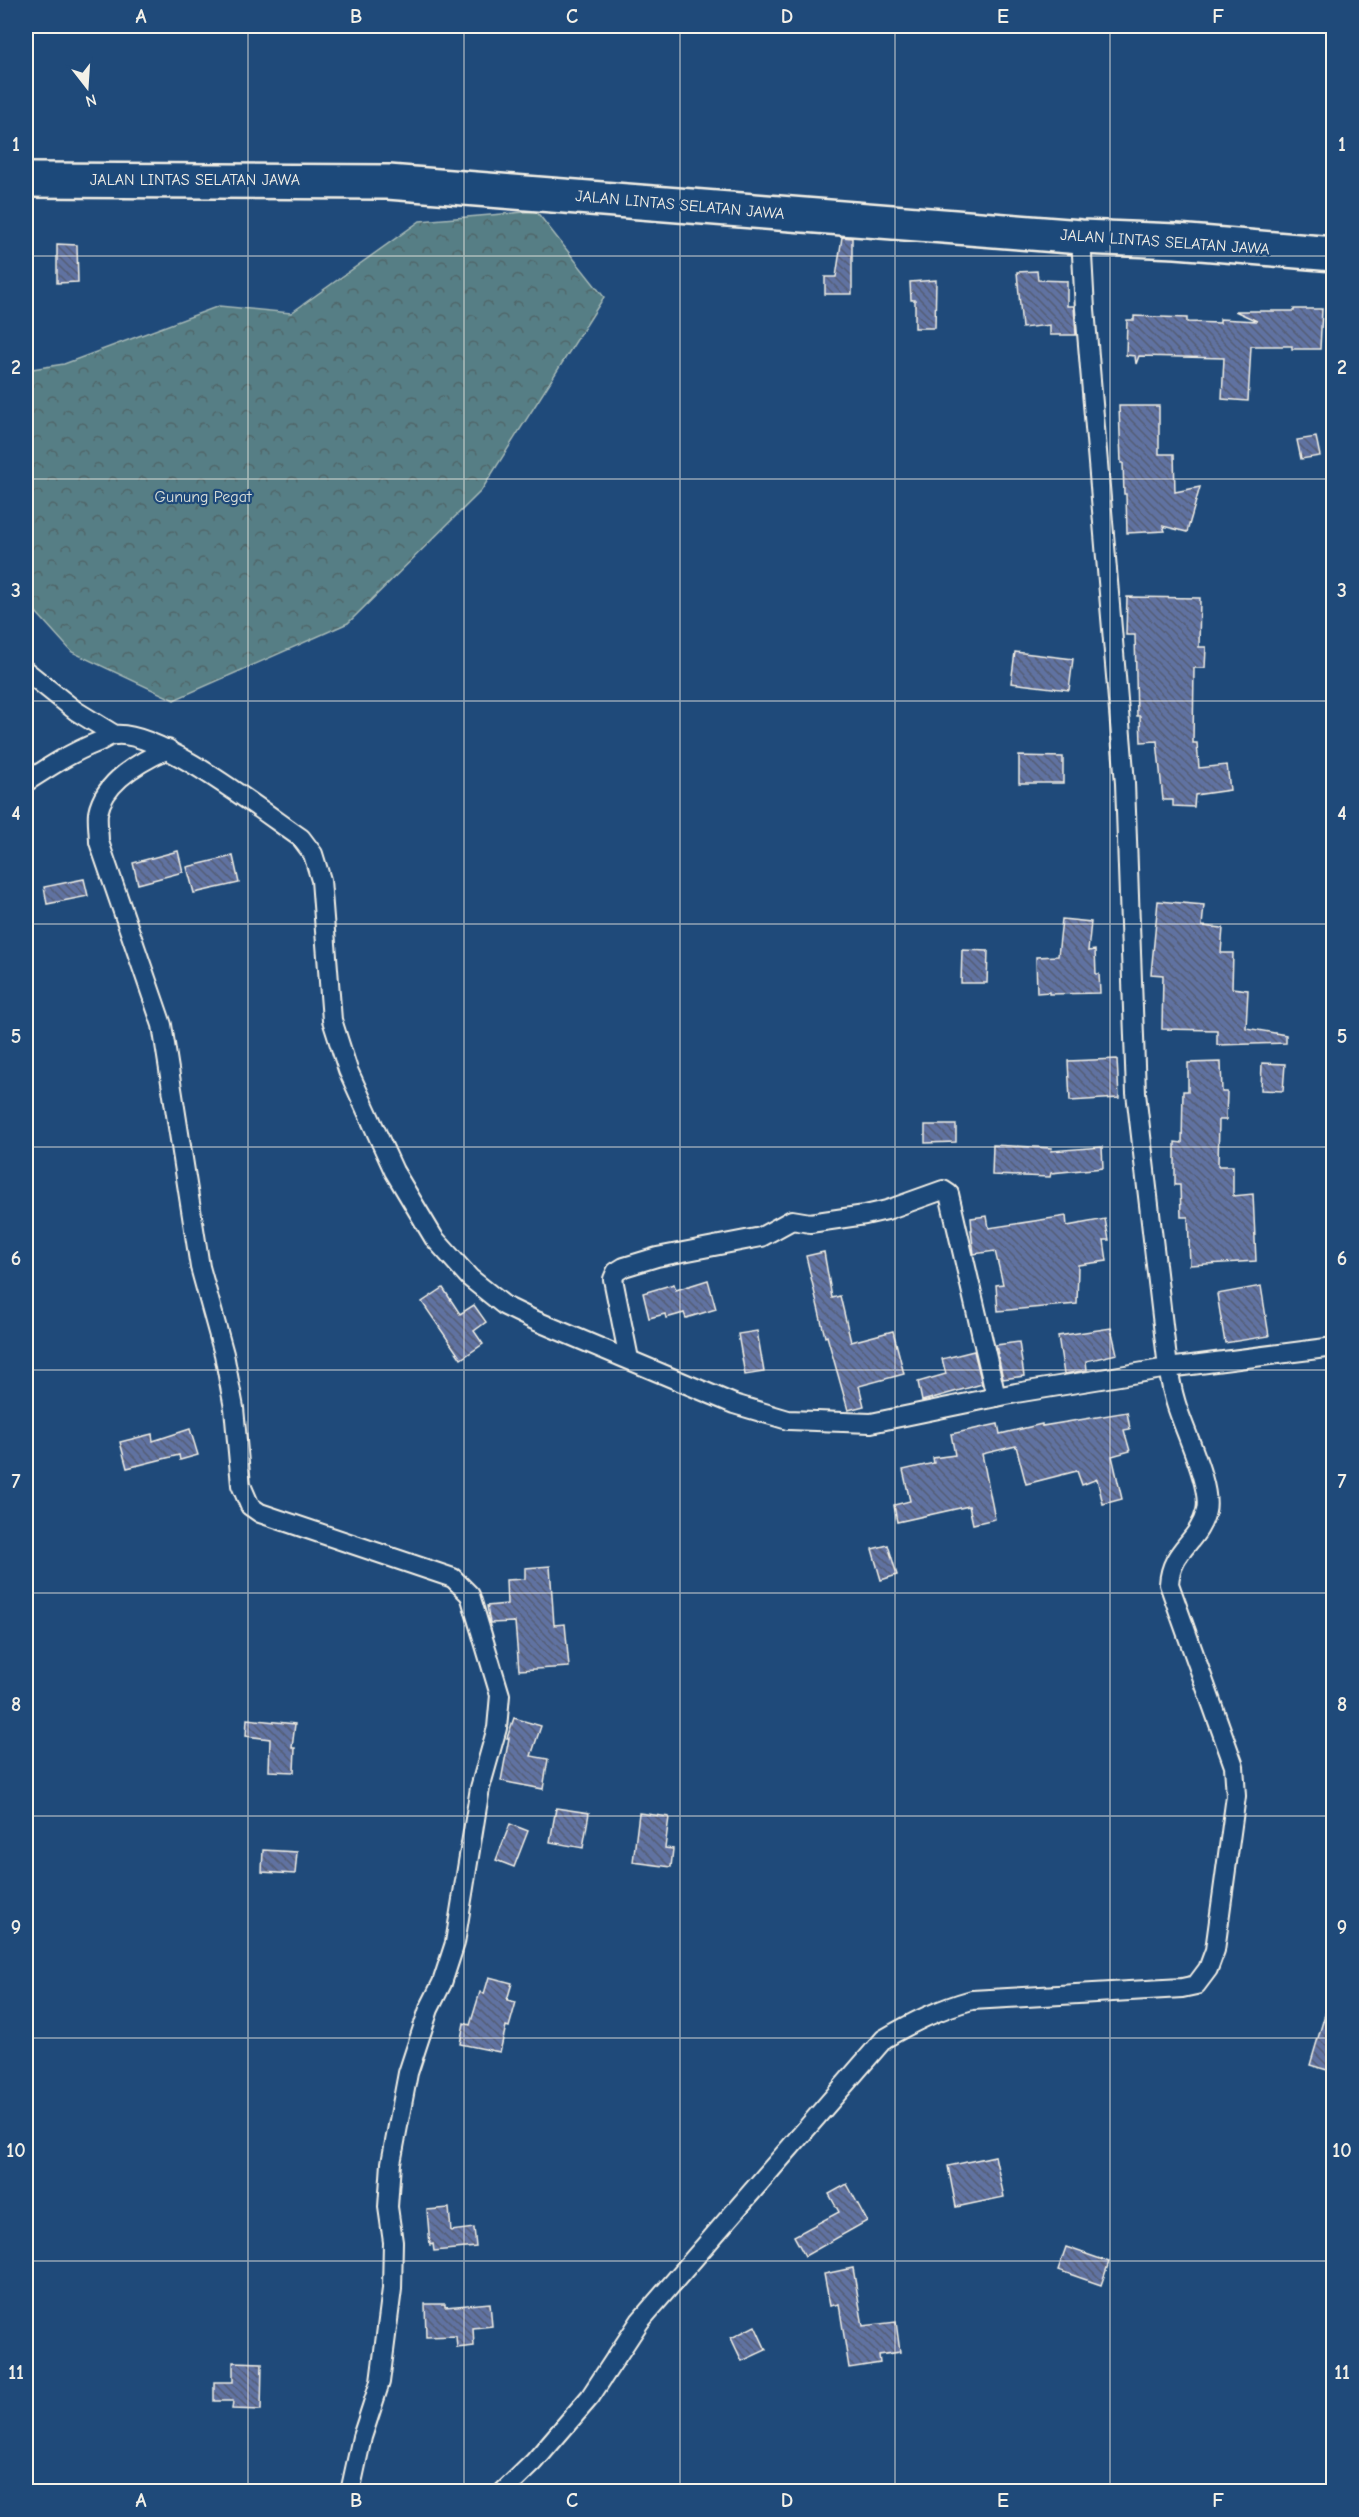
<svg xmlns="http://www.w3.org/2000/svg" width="1359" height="2517" viewBox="0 0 1359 2517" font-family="'Comic Neue',sans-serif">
	<defs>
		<pattern id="forest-crowns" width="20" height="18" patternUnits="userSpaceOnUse" patternTransform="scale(1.5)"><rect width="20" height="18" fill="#567e85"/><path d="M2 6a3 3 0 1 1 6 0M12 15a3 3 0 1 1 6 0" fill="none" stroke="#506669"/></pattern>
		<pattern id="building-back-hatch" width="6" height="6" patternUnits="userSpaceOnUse" patternTransform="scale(1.5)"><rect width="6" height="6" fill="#6072a1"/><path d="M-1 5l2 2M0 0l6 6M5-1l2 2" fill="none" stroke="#545d74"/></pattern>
	</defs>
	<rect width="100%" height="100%" fill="#1f4a7a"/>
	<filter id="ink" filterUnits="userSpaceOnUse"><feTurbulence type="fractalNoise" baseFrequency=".0167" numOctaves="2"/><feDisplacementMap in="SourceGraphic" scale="12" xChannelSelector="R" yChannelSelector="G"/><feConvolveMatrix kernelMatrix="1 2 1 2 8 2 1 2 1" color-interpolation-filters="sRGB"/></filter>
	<g filter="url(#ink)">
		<polygon fill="url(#forest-crowns)" stroke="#a5b8b6" stroke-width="1.5" points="536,211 604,297 481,491 348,623 174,700 72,652 26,601 26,370 64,364 219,306 291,313 420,221"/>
		<g fill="url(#building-back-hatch)" stroke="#f4f1e8" stroke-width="1.5">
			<polygon points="842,237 852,238 852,294 825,294 825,277 836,277"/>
			<polygon points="57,244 77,245 78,282 57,283"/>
			<polygon points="1037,271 1038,280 1067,281 1067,306 1074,306 1076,335 1050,335 1050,325 1022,328 1017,272"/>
			<polygon points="936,280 935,328 915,328 915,300 911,300 910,282"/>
			<polygon points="1294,309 1322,309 1320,349 1292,349 1292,346 1251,346 1248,401 1222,399 1224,358 1139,356 1136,364 1135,356 1126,355 1127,320 1134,320 1134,316 1187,318 1187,322 1220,323 1220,319 1257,321 1235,311 1294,311"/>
			<polygon points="1119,406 1159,406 1159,454 1174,454 1175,492 1200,487 1187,532 1163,526 1165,531 1127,533 1126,494 1124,494 1123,463 1121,463"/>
			<polygon points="1316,437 1320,456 1301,459 1297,440"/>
			<polygon points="1127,597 1200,598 1199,647 1206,647 1205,668 1194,668 1193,743 1197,743 1199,768 1227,765 1230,790 1195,795 1194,807 1173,806 1173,800 1163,800 1157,741 1141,742 1140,716 1137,716 1135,635 1126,635"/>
			<polygon points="1015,652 1073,659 1069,690 1011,683"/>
			<polygon points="1019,756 1063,757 1063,783 1019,783"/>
			<polygon points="178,851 183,872 138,884 133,863"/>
			<polygon points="233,856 239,883 194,893 187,867"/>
			<polygon points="84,879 88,896 47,904 44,887"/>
			<polygon points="1158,901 1204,905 1202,926 1223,928 1221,953 1233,953 1232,988 1248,990 1246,1028 1286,1035 1286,1043 1217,1045 1217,1030 1162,1029 1163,975 1151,974"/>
			<polygon points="1062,919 1091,922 1088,951 1095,950 1096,974 1099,974 1100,993 1049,994 1049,992 1037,993 1036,957 1058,956"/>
			<polygon points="962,950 988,951 987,983 961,983"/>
			<polygon points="1117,1059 1119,1098 1070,1101 1068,1061"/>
			<polygon points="1221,1062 1222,1092 1227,1092 1226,1120 1219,1120 1218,1166 1233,1166 1233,1196 1253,1194 1256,1261 1190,1265 1188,1217 1181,1217 1180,1185 1175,1185 1175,1142 1182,1143 1183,1091 1188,1091 1188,1063"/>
			<polygon points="1262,1063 1285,1064 1283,1091 1261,1090"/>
			<polygon points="925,1125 956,1125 956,1142 925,1143"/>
			<polygon points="993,1145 1052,1148 1051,1151 1102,1147 1103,1168 1051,1173 1050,1177 992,1175"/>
			<polygon points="987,1216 989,1228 1066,1216 1067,1226 1105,1219 1109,1240 1104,1240 1107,1261 1078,1265 1077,1304 998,1311 996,1285 1003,1284 995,1251 974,1254 971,1230 972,1230 971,1218"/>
			<polygon points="824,1252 832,1298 840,1296 851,1342 893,1331 904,1374 859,1386 864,1406 848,1410 827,1336 825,1337 806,1256"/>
			<polygon points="708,1280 716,1309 686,1318 684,1313 666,1318 665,1314 649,1318 643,1293 674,1284 676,1290"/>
			<polygon points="1261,1286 1269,1336 1225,1343 1217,1294"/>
			<polygon points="443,1288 460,1314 474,1305 486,1322 474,1331 483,1344 461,1359 422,1302"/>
			<polygon points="1111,1328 1117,1354 1086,1361 1087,1370 1064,1374 1058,1336"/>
			<polygon points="757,1331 764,1372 745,1375 738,1334"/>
			<polygon points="1019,1342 1024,1376 1003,1379 996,1345"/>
			<polygon points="974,1351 982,1384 922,1401 918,1382 946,1374 942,1359"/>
			<polygon points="1127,1412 1130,1429 1124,1430 1130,1451 1112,1456 1122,1499 1103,1504 1097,1479 1082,1485 1077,1471 1026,1484 1016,1446 982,1454 995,1519 973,1524 969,1506 897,1522 894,1505 910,1501 903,1470 934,1463 933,1458 955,1455 951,1434 998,1424 1000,1434 1042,1424 1042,1426"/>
			<polygon points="190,1429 198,1455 180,1460 179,1455 127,1468 120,1442 152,1434 153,1441"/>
			<polygon points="888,1545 897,1575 881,1580 872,1549"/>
			<polygon points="550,1566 554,1625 565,1624 569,1667 519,1670 515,1622 490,1623 487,1606 507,1604 506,1580 525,1579 525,1568"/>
			<polygon points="514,1718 541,1726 531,1756 548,1759 543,1789 501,1781 509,1738 507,1738"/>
			<polygon points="247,1719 295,1724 292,1748 295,1748 294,1772 269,1771 270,1739 246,1736"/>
			<polygon points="556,1808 589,1813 583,1848 550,1842"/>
			<polygon points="639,1813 669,1817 665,1848 673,1849 671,1867 633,1862"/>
			<polygon points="510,1824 528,1831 514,1867 496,1860"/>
			<polygon points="263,1850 297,1852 295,1874 262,1872"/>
			<polygon points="489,1977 512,1983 507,2000 516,2002 509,2027 506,2026 500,2052 460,2044 464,2023 470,2025 480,1992 484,1994"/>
			<polygon points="1329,2001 1334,2001 1334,2072 1310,2065"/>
			<polygon points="995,2156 1004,2197 956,2207 948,2166"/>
			<polygon points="847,2184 867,2221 805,2256 794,2236 839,2212 829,2194"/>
			<polygon points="449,2208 451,2231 474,2228 476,2247 434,2251 433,2244 430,2245 427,2210"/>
			<polygon points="1066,2247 1109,2262 1101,2285 1058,2270"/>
			<polygon points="853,2268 863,2326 896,2322 900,2352 879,2355 880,2363 849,2368 839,2304 830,2306 824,2274"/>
			<polygon points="490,2303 492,2326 473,2328 474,2346 457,2348 456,2336 426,2337 425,2304 445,2304 445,2307"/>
			<polygon points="755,2326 766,2350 742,2361 731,2338"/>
			<polygon points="233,2362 262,2363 261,2410 232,2409 233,2401 214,2401 214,2382 233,2382"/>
		</g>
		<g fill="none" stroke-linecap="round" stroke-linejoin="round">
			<defs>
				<g id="street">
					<polyline points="26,671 76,711 115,735"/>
					<path d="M168,749C141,761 104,781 98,813C97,822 99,833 99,842L162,1025L200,1267L224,1354L234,1408L241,1485L250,1506L260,1513L453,1578L470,1595L500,1695L497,1728L480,1788L455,1943L442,1983L429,2009L408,2073L391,2163L388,2207L393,2242L392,2289L380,2382L362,2437L350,2492"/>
					<path d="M26,782C49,767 72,752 98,742C103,740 109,735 115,735C159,730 263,812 301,838L313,854L321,880L332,1020L348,1070L394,1171L434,1238L470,1278L505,1306L534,1320L734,1404L788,1420L871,1423L1016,1393L1168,1368L1334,1347"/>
					<polyline points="629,1359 613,1279 616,1272 624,1267 657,1257 761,1237 792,1220 810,1223 865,1215 887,1210 943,1190 949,1194 996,1397"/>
					<path d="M503,2492L534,2462L590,2397L640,2321L884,2039C913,2022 939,2009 972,2000L1182,1988L1196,1985L1208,1969L1215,1950L1236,1796L1234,1766L1169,1584C1171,1549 1199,1542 1206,1511C1212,1485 1182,1427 1175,1400C1172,1390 1170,1379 1168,1368L1136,1093L1125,783L1085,309L1081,237"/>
				</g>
				<polyline id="highway" points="26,180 388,182 1081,237 1176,241 1334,254"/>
			</defs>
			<use href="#street" stroke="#f4f1e8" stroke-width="22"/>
			<use href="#highway" stroke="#f4f1e8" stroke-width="38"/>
			<use href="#street" stroke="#1f4a7a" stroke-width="18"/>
			<use href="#highway" stroke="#1f4a7a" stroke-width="33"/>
		</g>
	</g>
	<path fill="none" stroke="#f4f1e8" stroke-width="1.5" stroke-opacity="0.55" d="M248,26V2492M464,26V2492M680,26V2492M895,26V2492M1110,26V2492M26,256H1334M26,479H1334M26,701H1334M26,924H1334M26,1147H1334M26,1370H1334M26,1593H1334M26,1816H1334M26,2038H1334M26,2261H1334"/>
	<g text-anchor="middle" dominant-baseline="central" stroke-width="4.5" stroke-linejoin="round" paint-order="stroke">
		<g font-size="16" fill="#f4f1e8" stroke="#1f4a7a">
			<text x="195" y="180">JALAN LINTAS SELATAN JAWA</text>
			<text transform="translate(680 205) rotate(5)">JALAN LINTAS SELATAN JAWA</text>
			<text transform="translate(1165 242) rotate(4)">JALAN LINTAS SELATAN JAWA</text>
		</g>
		<g font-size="16" fill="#dce0d9" stroke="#1f4a7a">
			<text x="203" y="497">Gunung Pegat</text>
		</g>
	</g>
	<rect width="1359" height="2517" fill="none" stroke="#1f4a7a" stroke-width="66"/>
	<g transform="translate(87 87) rotate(163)" stroke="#1f4a7a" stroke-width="4.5" paint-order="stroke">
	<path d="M0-4.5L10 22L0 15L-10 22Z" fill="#f4f1e8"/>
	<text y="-9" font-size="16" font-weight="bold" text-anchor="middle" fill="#f4f1e8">N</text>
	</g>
	<rect x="33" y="33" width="1293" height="2451" fill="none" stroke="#f4f1e8" stroke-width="2"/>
	<g font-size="20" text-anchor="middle" font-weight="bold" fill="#f4f1e8">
		<text x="141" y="23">A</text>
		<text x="356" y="23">B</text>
		<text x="572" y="23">C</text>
		<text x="787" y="23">D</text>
		<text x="1003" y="23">E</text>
		<text x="1218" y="23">F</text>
		<text x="16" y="151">1</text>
		<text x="1342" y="151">1</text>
		<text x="16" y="374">2</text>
		<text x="1342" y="374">2</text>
		<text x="16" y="597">3</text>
		<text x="1342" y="597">3</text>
		<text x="16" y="820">4</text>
		<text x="1342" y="820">4</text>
		<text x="16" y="1043">5</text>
		<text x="1342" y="1043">5</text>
		<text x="16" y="1265">6</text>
		<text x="1342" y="1265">6</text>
		<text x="16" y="1488">7</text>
		<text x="1342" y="1488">7</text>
		<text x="16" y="1711">8</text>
		<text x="1342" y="1711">8</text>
		<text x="16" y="1934">9</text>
		<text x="1342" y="1934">9</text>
		<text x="16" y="2157">10</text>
		<text x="1342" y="2157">10</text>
		<text x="16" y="2379">11</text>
		<text x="1342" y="2379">11</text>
		<text x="141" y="2507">A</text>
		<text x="356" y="2507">B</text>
		<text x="572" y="2507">C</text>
		<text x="787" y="2507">D</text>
		<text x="1003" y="2507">E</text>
		<text x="1218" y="2507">F</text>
	</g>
</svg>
